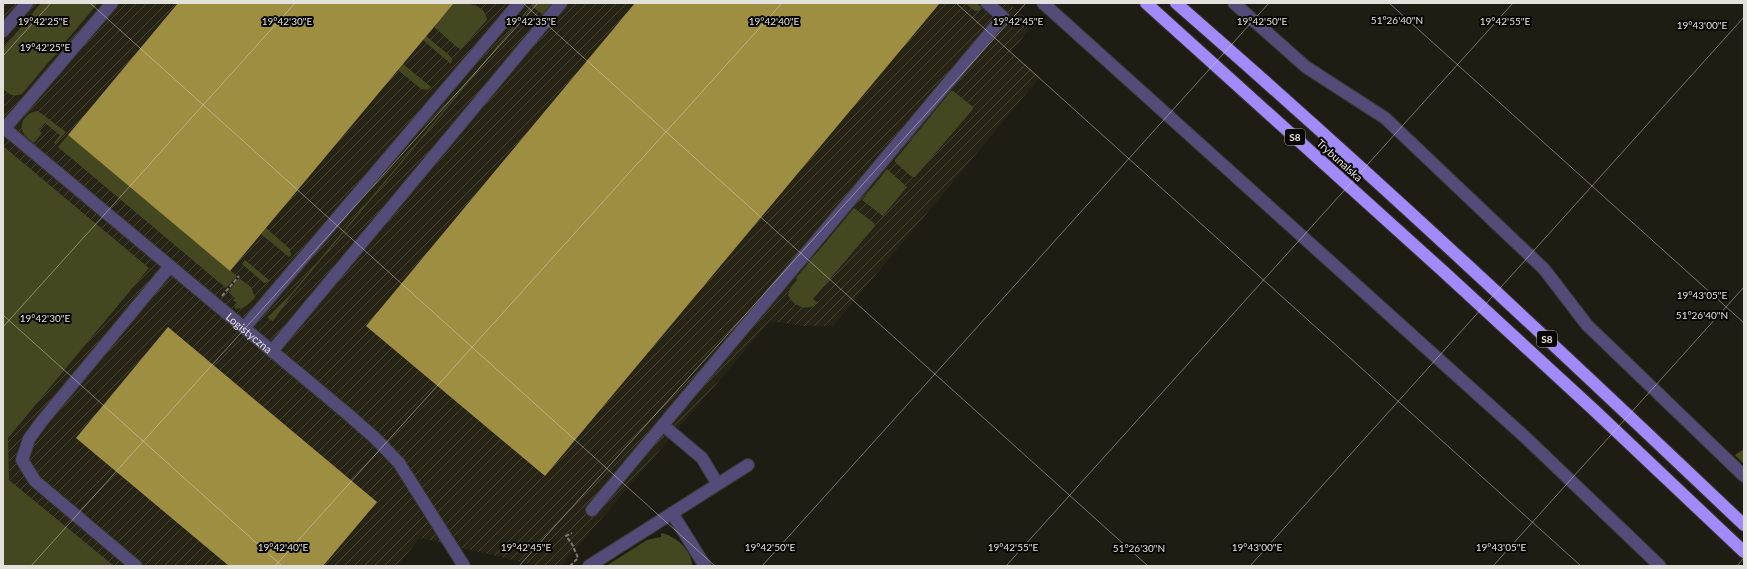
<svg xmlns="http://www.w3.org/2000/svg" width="1747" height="569" viewBox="0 0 1747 569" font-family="Lato,sans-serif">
	<defs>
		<pattern id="industrial-furrows" width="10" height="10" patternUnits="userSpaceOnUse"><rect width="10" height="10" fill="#272416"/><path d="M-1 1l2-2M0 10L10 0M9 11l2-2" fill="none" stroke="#464437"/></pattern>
		<pattern id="forest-firs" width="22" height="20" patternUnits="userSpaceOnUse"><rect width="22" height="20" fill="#464c12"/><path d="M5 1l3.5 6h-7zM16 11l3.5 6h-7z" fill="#606634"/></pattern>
	</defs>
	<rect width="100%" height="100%" fill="#1e1d14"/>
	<polygon fill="url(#industrial-furrows)" points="3,3 1008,3 1033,24 1011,52 1040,77 833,326 803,326 770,321 561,566 538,566 420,538 397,566 112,566 9,480 8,438 149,268 3,146"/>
	<g fill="#434821">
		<path d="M41,3H98L22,94C13,97 10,95 3,89V49Z"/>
		<path d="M454,3C468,3 484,3 487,20L461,49L458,48L434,27Z"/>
		<polygon points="533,3 553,3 543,15 532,6 291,296 273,321 270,320 268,317 290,295"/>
		<polygon points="965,3 976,3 981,7 980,10 975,11"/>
		<polygon points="426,36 449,55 452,59 451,64 423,40"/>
		<polygon points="403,64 431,87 428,90 421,89 398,70"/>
		<polygon points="951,91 953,91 972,106 973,109 915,177 912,177 895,162 895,160"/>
		<path d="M38,111L66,132L55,144L54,143L60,135L45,123L39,130L42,133L34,143C31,140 27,138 24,134C17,123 27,112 38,111Z"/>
		<polygon points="68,135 237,276 226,288 58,147"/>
		<polygon points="3,146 149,268 8,438 9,480 114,566 3,566"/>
		<polygon points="887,169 907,187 883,216 862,200"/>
		<path d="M854,208L874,223L875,226L813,299L818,303C808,312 794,307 788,295L790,288L797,280L796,278Z"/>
		<polygon points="266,228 290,249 291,255 289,257 261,234"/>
		<polygon points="245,260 270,281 264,283 242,264"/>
		<path d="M239,278L251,287L255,297C250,304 243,310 234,308L237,303L233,300L235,298L229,293L231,290L230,289Z"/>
		<path d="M661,533C676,536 692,550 692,566H606L647,540L661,537Z"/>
	</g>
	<polygon fill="url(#forest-firs)" points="1744,449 1744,464 1735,455"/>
	<g fill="#9d8e41">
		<polygon points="178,3 454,3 230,271 68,135"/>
		<polygon points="635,3 940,3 545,476 366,326"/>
		<polygon points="168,327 377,502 323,566 229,566 76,438"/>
	</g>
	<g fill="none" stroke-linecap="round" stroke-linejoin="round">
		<defs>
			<g id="minor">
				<polyline points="1043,3 1525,437 1660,566"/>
				<polyline points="1234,3 1306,67 1385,118 1544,269 1587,325 1744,476"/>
				<polyline points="3,31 27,3"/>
				<path id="s1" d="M3,127L350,416L376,439L399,463L464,566"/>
				<polyline points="5,128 112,3"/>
				<polyline points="244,328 519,3"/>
				<polyline points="272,351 561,3"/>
				<polyline points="664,426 702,458 717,483"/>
				<polyline points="592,510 1003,17 987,3"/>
				<polyline points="672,513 705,566"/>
				<polyline points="136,566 35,481 22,460 29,439 42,421 170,266"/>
				<polyline points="589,566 748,465"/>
			</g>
			<g id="highway">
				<polyline points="1146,3 1444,272 1595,411 1744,552"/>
				<path d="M1176,3C1370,172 1558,348 1744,525"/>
			</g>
		</defs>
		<use href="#minor" stroke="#393830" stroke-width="14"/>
		<use href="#highway" stroke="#393830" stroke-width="14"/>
		<g stroke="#7c7b74" stroke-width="2" stroke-dasharray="4 2" stroke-linecap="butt">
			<polyline points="222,296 239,276"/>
			<polyline points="570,566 578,558 572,544 566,536 572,533"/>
		</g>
		<use href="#minor" stroke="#534b78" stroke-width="12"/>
		<use href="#highway" stroke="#a18af9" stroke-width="12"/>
	</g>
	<path fill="none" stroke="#e2e1db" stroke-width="1" stroke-opacity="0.45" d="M90,3L715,566M523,3L1148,566M956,3L1581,566M1389,3L1744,323M3,56L51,3M3,315L282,566M3,327L295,3M31,566L538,3M275,566L782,3M519,566L1026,3M762,566L1269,3M1006,566L1513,3M1250,566L1744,17M1493,566L1744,287M1737,566L1744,558"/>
	<g text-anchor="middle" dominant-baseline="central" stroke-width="4" stroke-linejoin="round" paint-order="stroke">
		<g fill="#080704" stroke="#a1a09a" stroke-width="1">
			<rect x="1285" y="129" width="20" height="16" rx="3"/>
			<rect x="1537" y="331" width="20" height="16" rx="3"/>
		</g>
		<g font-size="10" font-weight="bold" fill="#e2e1db">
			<text x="1295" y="137">S8</text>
			<text x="1547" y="339">S8</text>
		</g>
		<g font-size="11" fill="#e2e1db" stroke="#080704">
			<text transform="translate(1340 160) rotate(42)">Trybunalska</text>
			<text stroke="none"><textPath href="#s1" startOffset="321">Logistyczna</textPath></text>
		</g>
	</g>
	<g font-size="10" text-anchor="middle" fill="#e2e1db" stroke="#080704" stroke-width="4" stroke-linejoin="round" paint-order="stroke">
		<text x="1397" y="24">51°26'40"N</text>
		<text x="43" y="25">19°42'25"E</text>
		<text x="287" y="25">19°42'30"E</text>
		<text x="531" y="25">19°42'35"E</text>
		<text x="774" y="25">19°42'40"E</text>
		<text x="1018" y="25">19°42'45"E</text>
		<text x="1262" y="25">19°42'50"E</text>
		<text x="1505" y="25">19°42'55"E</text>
		<text x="1702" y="29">19°43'00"E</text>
		<text x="45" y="51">19°42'25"E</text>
		<text x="1702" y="299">19°43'05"E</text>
		<text x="1702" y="319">51°26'40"N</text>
		<text x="45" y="322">19°42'30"E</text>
		<text x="283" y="551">19°42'40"E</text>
		<text x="526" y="551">19°42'45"E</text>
		<text x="770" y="551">19°42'50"E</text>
		<text x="1013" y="551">19°42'55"E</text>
		<text x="1257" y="551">19°43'00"E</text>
		<text x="1501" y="551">19°43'05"E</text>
		<text x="1139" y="552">51°26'30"N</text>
	</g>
	<rect width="1747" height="569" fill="none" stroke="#e2e1db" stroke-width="8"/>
</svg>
